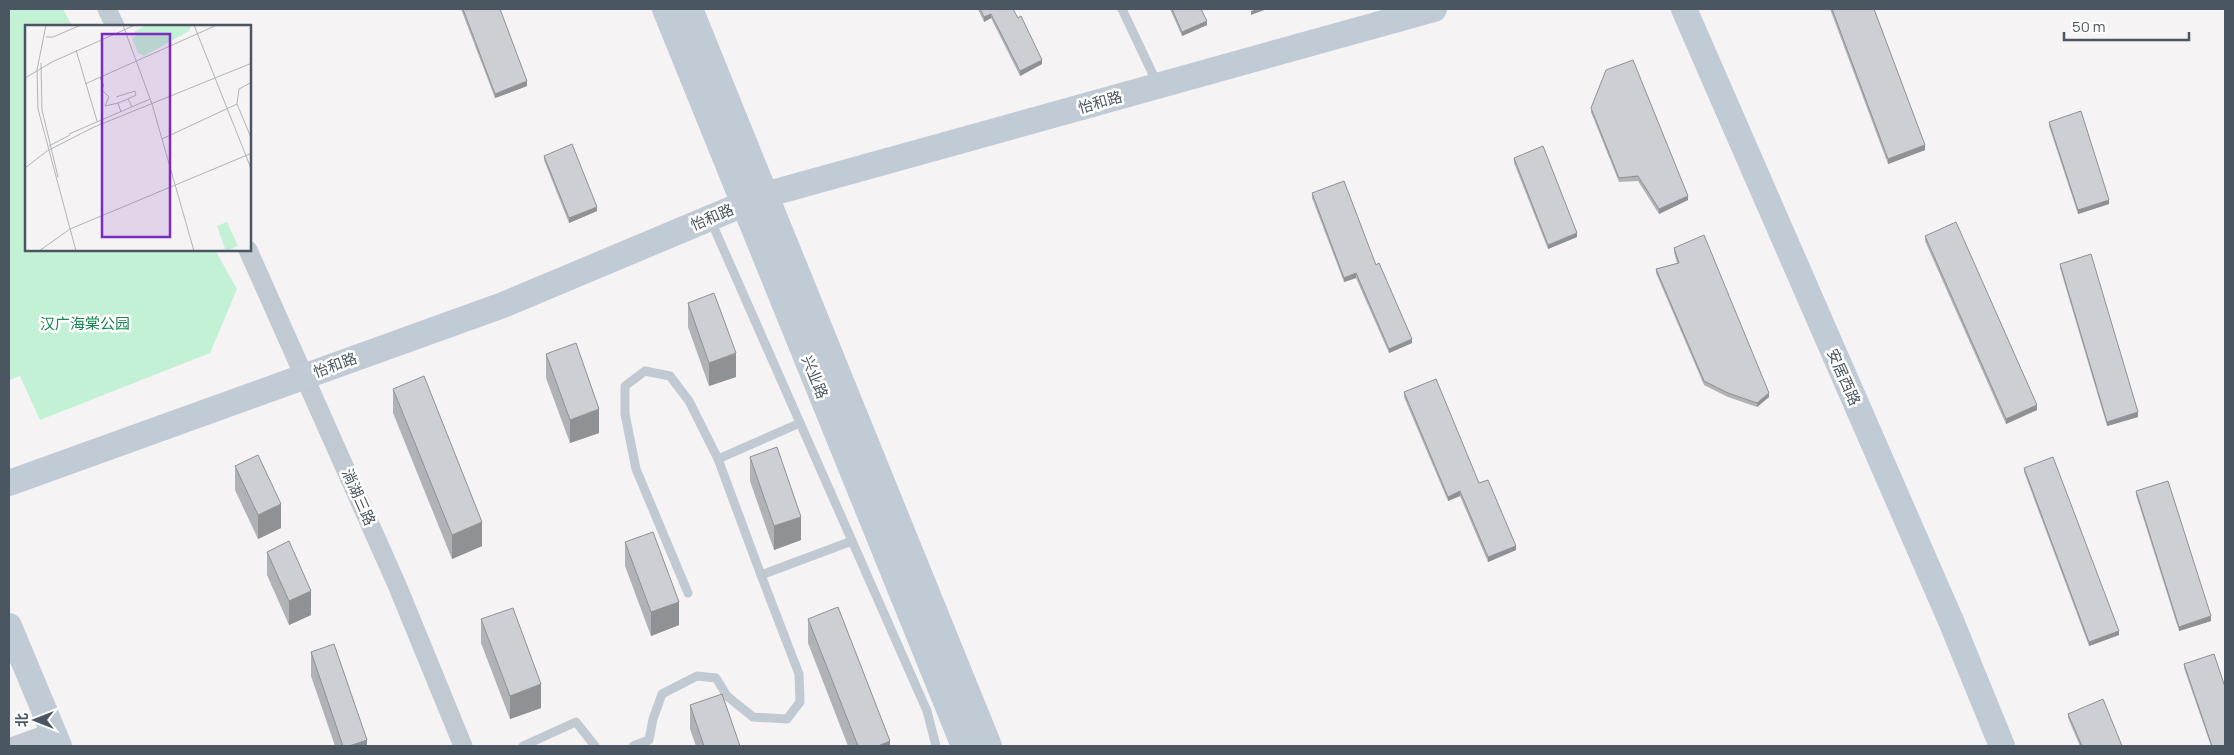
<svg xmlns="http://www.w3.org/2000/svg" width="2234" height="755" viewBox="0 0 2234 755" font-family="Manrope,'Noto Sans SC',sans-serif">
	<rect width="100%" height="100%" fill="#f5f3f3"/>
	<polygon fill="#c3f1d5" points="9,9 63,9 72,26 26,26 26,250 215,250 237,289 210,353 40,420 20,376 9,380"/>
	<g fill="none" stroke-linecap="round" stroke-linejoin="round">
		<g stroke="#c1cad2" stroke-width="9">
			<polyline points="1122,9 1157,83"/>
			<polyline points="711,221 927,711 936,746"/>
			<polyline points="800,423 718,459 761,575 852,541"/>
			<polyline points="688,593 636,469 625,414 625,386 645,371 670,376 689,401 718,459"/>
			<polyline points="523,746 576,722 595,746"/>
			<polyline points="633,746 649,740 653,719 662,694 697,676 716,678 727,696 753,717 787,719 800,702 799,674 761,575"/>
		</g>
		<g stroke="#c1cad2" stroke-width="19">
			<polyline points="107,9 115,26"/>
			<polyline points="248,250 397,585 463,746"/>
			<polyline points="14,746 53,732"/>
		</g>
		<g stroke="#c1cbd6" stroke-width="26">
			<polyline points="665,9 964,746"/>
			<polyline points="690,9 989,746"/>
			<polyline points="1684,9 1951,621 2002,746"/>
			<polyline points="9,483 503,305 765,195 1434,9"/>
			<polyline points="9,626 59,746"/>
		</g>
	</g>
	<g fill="#b0b2b7">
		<polygon points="461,9 500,9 527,86 495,98"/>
		<polygon points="978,9 1013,9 1042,64 1020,76 991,18 984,22"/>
		<polygon points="1170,9 1201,9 1207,25 1182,36"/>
		<polygon points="1830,9 1874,9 1925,150 1888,164"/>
		<polygon points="1591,108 1688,200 1659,214 1638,181 1619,182 1591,112"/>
		<polygon points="2049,122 2109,204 2078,214 2049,126"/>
		<polygon points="544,156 597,211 569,223 544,160"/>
		<polygon points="1514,158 1577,237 1548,249 1514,163"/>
		<polygon points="1312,193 1376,265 1412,343 1389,353 1356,278 1344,282 1312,198"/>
		<polygon points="1925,236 2037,410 2006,424 1925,241"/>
		<polygon points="1674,248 1769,397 1757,407 1728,397 1704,385 1656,273 1656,269 1677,263 1674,252"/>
		<polygon points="2060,264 2138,417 2107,426 2060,268"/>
		<polygon points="688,303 736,377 709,386 688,327"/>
		<polygon points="546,354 599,433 570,443 546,378"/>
		<polygon points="393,389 482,546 452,559 393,413"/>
		<polygon points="1404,392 1479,483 1516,550 1488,562 1460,496 1448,501 1404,397"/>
		<polygon points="750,457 801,540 774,550 750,481"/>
		<polygon points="235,466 281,528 258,539 235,490"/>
		<polygon points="2024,468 2119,635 2089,646 2024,472"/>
		<polygon points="2136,491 2211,621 2179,631 2136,495"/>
		<polygon points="625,542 679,625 651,636 625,566"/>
		<polygon points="267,552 311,615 289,625 267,575"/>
		<polygon points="481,619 541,708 510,719 481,643"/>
		<polygon points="808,619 890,746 848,746 808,643"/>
		<polygon points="311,652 367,746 335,746 311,676"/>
		<polygon points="2184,664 2225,746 2211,746 2184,668"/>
		<polygon points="690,705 740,746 696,746 690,729"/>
		<polygon points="2068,714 2122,746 2080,746 2068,718"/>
	</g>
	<g fill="#909195">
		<polygon points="1257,9 1267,9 1251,15 1251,11"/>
		<polygon points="991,14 991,18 984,22 984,17"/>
		<polygon points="1207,21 1207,25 1182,36 1182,32"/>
		<polygon points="1042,60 1042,64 1020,76 1020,71"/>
		<polygon points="527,81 527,86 495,98 495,94"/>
		<polygon points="1925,145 1925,150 1888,164 1888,159"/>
		<polygon points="1688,196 1688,200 1659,214 1659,209"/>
		<polygon points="2109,200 2109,204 2078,214 2078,210"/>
		<polygon points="597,207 597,211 569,223 569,218"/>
		<polygon points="1577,233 1577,237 1548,249 1548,245"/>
		<polygon points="1356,273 1356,278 1344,282 1344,278"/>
		<polygon points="1412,339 1412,343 1389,353 1389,349"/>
		<polygon points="736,353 736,377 709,386 709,363"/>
		<polygon points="1769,393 1769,397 1757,407 1757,403"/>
		<polygon points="2037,405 2037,410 2006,424 2006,419"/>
		<polygon points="599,409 599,433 570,443 570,420"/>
		<polygon points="2138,412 2138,417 2107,426 2107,422"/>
		<polygon points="1460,491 1460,496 1448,501 1448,497"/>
		<polygon points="281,504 281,528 258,539 258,515"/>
		<polygon points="801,517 801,540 774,550 774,526"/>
		<polygon points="482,522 482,546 452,559 452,535"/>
		<polygon points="1516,546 1516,550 1488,562 1488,557"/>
		<polygon points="311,591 311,615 289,625 289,601"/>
		<polygon points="679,602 679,625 651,636 651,612"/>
		<polygon points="2211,616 2211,621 2179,631 2179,627"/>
		<polygon points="2119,631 2119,635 2089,646 2089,642"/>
		<polygon points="541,684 541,708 510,719 510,696"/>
		<polygon points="367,740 367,746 349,746"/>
		<polygon points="890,741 890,746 878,746"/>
	</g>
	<g fill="#cdcfd5" stroke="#909195">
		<polygon points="463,9 500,9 527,81 495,94"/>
		<polygon points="980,9 1013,9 1018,18 1021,16 1042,60 1020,71 991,14 984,17"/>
		<polygon points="1172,9 1201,9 1207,21 1182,32"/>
		<polygon points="1832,9 1874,9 1925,145 1888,159"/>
		<polygon points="1633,60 1688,196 1659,209 1638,176 1619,178 1591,108 1606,70"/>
		<polygon points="2081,111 2109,200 2078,210 2049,122"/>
		<polygon points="572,144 597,207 569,218 544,156"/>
		<polygon points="1543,146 1577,233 1548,245 1514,158"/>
		<polygon points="1344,181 1376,265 1379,263 1412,339 1389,349 1356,273 1344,278 1312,193"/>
		<polygon points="1956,222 2037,405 2006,419 1925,236"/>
		<polygon points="1704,235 1769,393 1757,403 1728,393 1704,381 1656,269 1679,263 1674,248"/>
		<polygon points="2091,254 2138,412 2107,422 2060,264"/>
		<polygon points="714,293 736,353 709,363 688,303"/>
		<polygon points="576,343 599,409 570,420 546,354"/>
		<polygon points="424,376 482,522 452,535 393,389"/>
		<polygon points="1436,379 1479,483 1488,480 1516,546 1488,557 1460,491 1448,497 1404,392"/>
		<polygon points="777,447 801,517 774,526 750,457"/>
		<polygon points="258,455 281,504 258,515 235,466"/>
		<polygon points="2053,457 2119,631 2089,642 2024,468"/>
		<polygon points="2168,481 2211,616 2179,627 2136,491"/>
		<polygon points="653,532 679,602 651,612 625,542"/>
		<polygon points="289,541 311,591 289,601 267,552"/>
		<polygon points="838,607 890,741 878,746 858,746 808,619"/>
		<polygon points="513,608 541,684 510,696 481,619"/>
		<polygon points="334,644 367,740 349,746 343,746 311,652"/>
		<polygon points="2214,654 2225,687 2225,746 2212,746 2184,664"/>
		<polygon points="722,694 740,746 704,746 690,705"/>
		<polygon points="2103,699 2122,746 2082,746 2068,714"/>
	</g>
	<g text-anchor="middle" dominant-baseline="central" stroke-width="5" stroke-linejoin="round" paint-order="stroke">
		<g font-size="15" fill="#4a5661" stroke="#fff">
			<text transform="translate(1100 102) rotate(-16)">怡和路</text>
			<text transform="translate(712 217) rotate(-23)">怡和路</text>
			<text transform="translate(335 365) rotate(-20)">怡和路</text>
			<text transform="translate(815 377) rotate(68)">兴业路</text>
			<text transform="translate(1844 377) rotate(66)">安居西路</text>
			<text transform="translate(359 497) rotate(66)">淌湖三路</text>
		</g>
		<g font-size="15" fill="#17864f" stroke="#fff">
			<text x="85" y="323">汉广海棠公园</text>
		</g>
	</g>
	<g transform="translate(25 25)">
		<rect width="226" height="226" fill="#f5f3f3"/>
		<path d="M121,0H166V1L164,6L119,31L113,28L107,13L111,11L109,7ZM202,197L213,221L201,226L192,201Z" fill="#c3f1d5"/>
		<path fill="none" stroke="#b1b4b9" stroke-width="1" d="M21,0L12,45L13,84L51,226M98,0L127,79L169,226M169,0L227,146M21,12H28L56,0M51,25L72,96M16,38L17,85L33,152M75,52L79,61L76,64L84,72L80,81L93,78M0,53L27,37L110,0M60,59L192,0M91,72L110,66L111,70L103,74M212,79L227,115M96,87L93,78L103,74L107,82M44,109L125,74M137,114L212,79L214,64L227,57M24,121L45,110M0,143L22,126L69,102L227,38M14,226L45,204L227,128"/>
		<path fill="#7b2cbf" fill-opacity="0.15" stroke="#7b2cbf" stroke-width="2.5" d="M77,9H145V212H77Z"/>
		<rect width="226" height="226" fill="none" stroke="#4a5661" stroke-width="2.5"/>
	</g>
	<rect width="2234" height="755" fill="none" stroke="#4a5661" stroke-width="20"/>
	<g transform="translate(35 720) rotate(270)" stroke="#ffffff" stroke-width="4" paint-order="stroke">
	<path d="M0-4L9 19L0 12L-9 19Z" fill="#4a5661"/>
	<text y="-8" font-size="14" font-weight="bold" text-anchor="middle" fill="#4a5661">北</text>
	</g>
	<path d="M2064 32v8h125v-8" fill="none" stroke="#4a5661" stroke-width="2.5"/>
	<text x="2072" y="32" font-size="15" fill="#4a5661" stroke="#ffffff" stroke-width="4" paint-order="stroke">50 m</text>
</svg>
